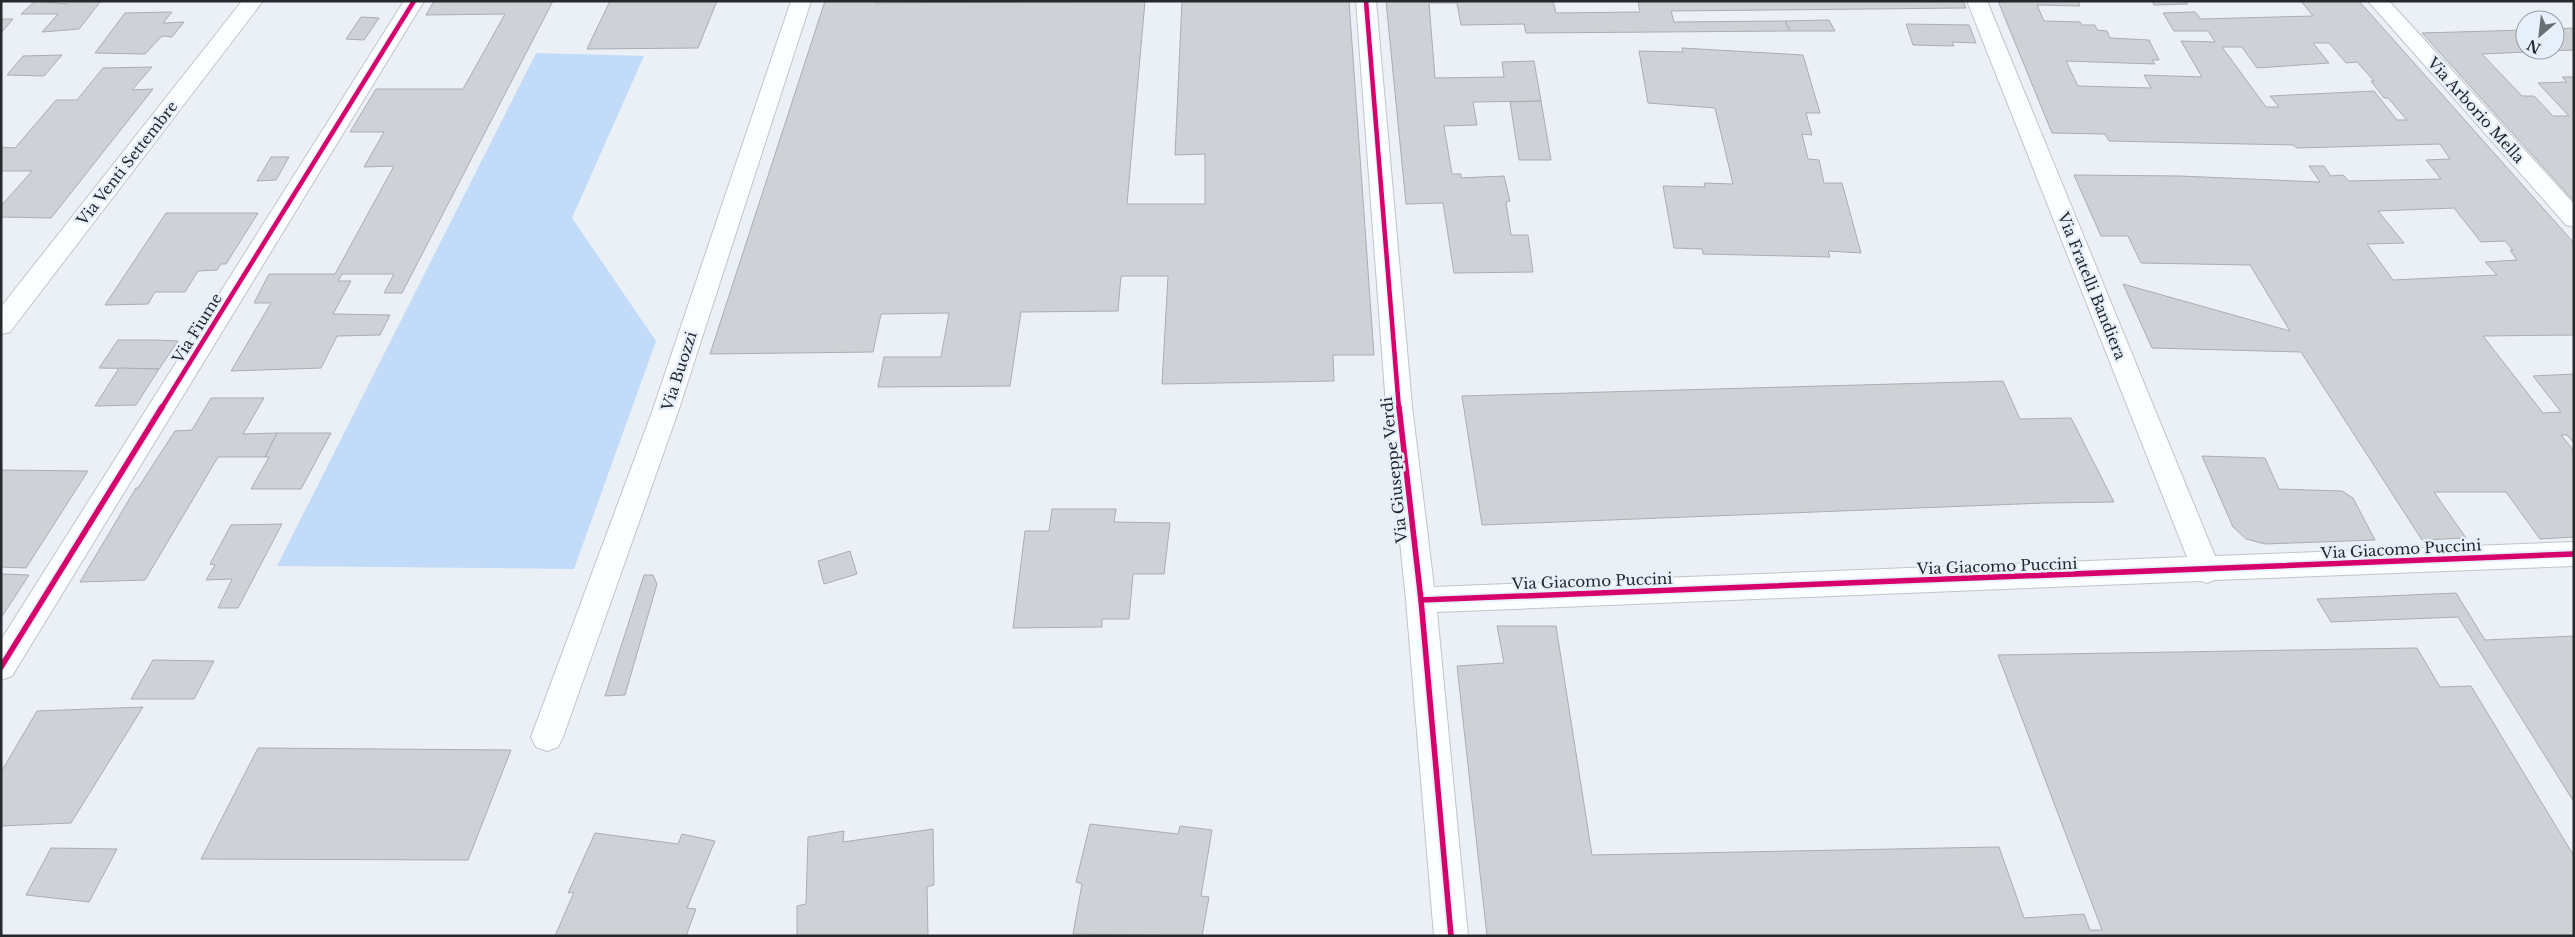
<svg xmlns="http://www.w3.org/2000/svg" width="2575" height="937" viewBox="0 0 2575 937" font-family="'Libre Baskerville',serif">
	<rect width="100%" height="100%" fill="#ebf0f6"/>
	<polygon fill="#c2dbf8" points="536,53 644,56 572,218 656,341 574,569 277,566"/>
	<g fill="#ced2d6" stroke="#aaadb2" fill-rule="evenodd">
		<polygon points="35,1 67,4 69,1 101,1 79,29 42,32 58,14 21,14"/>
		<polygon points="434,1 553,1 402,293 384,293 394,274 342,274 338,281 351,281 333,314 390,315 380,335 337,336 321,368 231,371 271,303 254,303 269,274 335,274 394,166 364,167 384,132 350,132 376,89 463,89 505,14 426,15"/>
		<polygon points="610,1 717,1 698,48 587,49"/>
		<polygon points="825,1 875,1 875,3 1145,1 1127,204 1205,204 1205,154 1175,155 1182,1 1349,1 1374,355 1333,355 1334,381 1162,384 1168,276 1121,276 1118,311 1021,312 1010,386 878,387 884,357 941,357 949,313 881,314 873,352 710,354"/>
		<polygon points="1386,1 1553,1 1556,13 1640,12 1638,1 1963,1 1966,8 1671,11 1674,22 1785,21 1790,31 1526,33 1524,24 1461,25 1457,3 1429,3 1435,78 1504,77 1502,62 1534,61 1541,101 1473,102 1477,125 1444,126 1452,174 1461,174 1461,178 1504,176 1510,201 1506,202 1511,235 1528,235 1533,272 1454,273 1443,203 1406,204"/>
		<path d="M1998,1H2078L2080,6L2037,5L2044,21L2080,22L2082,25H2095L2097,30L2107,31L2110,38L2149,40L2159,60H2152L2155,64L2066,61L2078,86L2151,88L2144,75L2202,77L2181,41L2215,42L2208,31H2174L2163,13L2195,12L2201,19L2313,16L2301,1H2359L2574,243V335L2483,336L2543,413L2561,412L2533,376L2574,374V443L2567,435H2561L2574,451V537L2540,539L2506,492H2434L2466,538L2422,540L2301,352L2152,348L2123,284L2290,331L2250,265L2141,263L2128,236H2101L2074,175L2180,176L2320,182L2309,166H2324L2331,176L2343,175L2349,181L2441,179L2426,160L2450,159L2440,144L2297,148L2293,145L2109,141L2105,134L2052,133ZM2313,43H2329L2346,63L2357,62L2374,81H2371L2384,98H2388L2407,120H2397L2374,91L2270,96L2279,107H2266L2222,47H2242L2257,68L2329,63ZM2454,208L2481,242L2505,241L2513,250H2510L2517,260L2485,262L2497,275L2393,280L2367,244L2404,243L2378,211Z"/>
		<polygon points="2152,1 2186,1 2188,4 2154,5"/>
		<polygon points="172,12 163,23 184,22 172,37 162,36 145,54 95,53 125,13"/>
		<polygon points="361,17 379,18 364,40 346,39"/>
		<polygon points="1,19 13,19 1,33"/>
		<polygon points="1829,20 1835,31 1790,31 1785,21"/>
		<polygon points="1906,24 1969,25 1976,43 1952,42 1954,46 1913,45"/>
		<polygon points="2574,28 2574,50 2482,54 2522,96 2534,96 2553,116 2569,116 2538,83 2567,82 2562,77 2574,77 2574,201 2422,33 2525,30 2525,50 2555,50 2555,29"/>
		<polygon points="1682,48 1803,55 1820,113 1806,113 1812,135 1802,134 1808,159 1819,160 1824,183 1842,183 1861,253 1828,251 1830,257 1703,254 1702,249 1674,248 1663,186 1705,187 1704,183 1733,184 1715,108 1648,103 1639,51 1683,52"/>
		<polygon points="62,55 44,76 7,75 23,56"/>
		<polygon points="152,67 132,90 153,89 51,218 1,217 1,206 32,171 1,171 1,147 15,148 56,100 77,100 103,68"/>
		<polygon points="1541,101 1551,160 1519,160 1510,102"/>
		<polygon points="271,157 289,157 276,180 257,181"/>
		<polygon points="166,213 258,213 226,264 221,264 217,270 198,271 185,292 155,292 148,304 105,305"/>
		<polygon points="118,340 156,340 178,341 159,369 99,368"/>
		<polygon points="119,368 159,369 136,405 95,406"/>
		<polygon points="2003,381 2020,419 2071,418 2114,502 2045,503 1482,525 1462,396"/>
		<polygon points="211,398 264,398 243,434 277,433 265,457 218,457 145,580 80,582 136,488 138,488 175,431 192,430"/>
		<polygon points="277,433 331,433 301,489 251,489 269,457 265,457"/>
		<polygon points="2202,456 2265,458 2279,489 2342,491 2353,498 2375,540 2265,544 2246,539 2233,527"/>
		<polygon points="1,470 88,471 26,568 1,567"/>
		<polygon points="1052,509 1116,509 1114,522 1170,523 1164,574 1133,574 1129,619 1102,619 1102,627 1013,628 1025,531 1049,531"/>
		<polygon points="282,524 238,608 218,608 232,579 206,580 215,565 210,564 231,525"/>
		<polygon points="850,551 857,574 824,584 818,561"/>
		<polygon points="1,574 29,575 1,618"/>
		<polygon points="644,575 653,575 657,584 625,695 605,696"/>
		<polygon points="2456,593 2485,640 2574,636 2574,802 2458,617 2331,622 2317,599"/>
		<polygon points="1497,626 1556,626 1592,855 1995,847 1999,847 2024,918 2084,914 2090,930 2102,930 1998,655 2417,648 2440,687 2471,686 2574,856 2574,936 1487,936 1457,666 1504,663"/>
		<polygon points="153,660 214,661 194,699 131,699"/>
		<polygon points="143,707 71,823 1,826 1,772 37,711"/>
		<polygon points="258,748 381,749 511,750 468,860 201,859"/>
		<polygon points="1090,824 1178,834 1180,826 1212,830 1201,896 1209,897 1202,936 1073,934 1082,884 1076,882"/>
		<polygon points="933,829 934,885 927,887 928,936 797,936 797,906 806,904 808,837 844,831 843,842"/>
		<polygon points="595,833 678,844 682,834 715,841 687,908 696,909 686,936 555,936 574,892 568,893"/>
		<polygon points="51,848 117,849 89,902 26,895"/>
	</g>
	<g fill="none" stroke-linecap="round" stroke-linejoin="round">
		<defs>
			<g id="minor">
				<polygon points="242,1 263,1 10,332 1,334 1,307"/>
				<polygon points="404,1 424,1 12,676 1,680 1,640"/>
				<polygon points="791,1 811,1 678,412 563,737 558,747 547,751 536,747 531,737 652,412"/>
				<polygon points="1356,1 1376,1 1412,406 1434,587 2187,557 1967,1 1987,1 2215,556 2574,542 2574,566 2215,580 2207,583 2201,581 1437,612 1468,936 1434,936 1406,600 1386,406"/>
				<polygon points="2368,1 2389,1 2574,204 2574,227 2566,225"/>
			</g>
		</defs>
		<use href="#minor" stroke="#c1c5c9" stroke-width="2"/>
		<use href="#minor" fill="#fcfdfe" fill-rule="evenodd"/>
		<defs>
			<g id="cycleway-far1">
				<polyline points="1366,1 1399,409"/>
				<polyline points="161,409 414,1"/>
			</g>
			<g id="cycleway">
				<polyline points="1399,407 1421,600 1451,936"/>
				<polyline points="1421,600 2574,554"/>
				<polyline points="1,667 162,407"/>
			</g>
		</defs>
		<use href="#cycleway-far1" stroke="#e7f0fa" stroke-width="7"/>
		<use href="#cycleway" stroke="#e7f0fa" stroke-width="9"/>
		<use href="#cycleway-far1" stroke="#d6006c" stroke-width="4.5"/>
		<use href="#cycleway" stroke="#d6006c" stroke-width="5.5"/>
	</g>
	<g text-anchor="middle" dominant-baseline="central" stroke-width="5" stroke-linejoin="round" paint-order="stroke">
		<g font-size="15" fill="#25292c" stroke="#e7f0fa">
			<text transform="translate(2476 110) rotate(48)">Via Arborio Mella</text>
			<text transform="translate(127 163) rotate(-52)">Via Venti Settembre</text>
			<text transform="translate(2092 286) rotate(68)">Via Fratelli Bandiera</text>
			<text transform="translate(197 328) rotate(-58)">Via Fiume</text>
			<text transform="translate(679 371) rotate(-72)">Via Buozzi</text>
			<text transform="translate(1394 470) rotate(-96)">Via Giuseppe Verdi</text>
			<text transform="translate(2401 549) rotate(-3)">Via Giacomo Puccini</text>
			<text transform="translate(1997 566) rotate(-2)">Via Giacomo Puccini</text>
			<text transform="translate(1592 581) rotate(-2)">Via Giacomo Puccini</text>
		</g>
	</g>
	<rect width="2575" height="937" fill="none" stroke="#25292c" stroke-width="5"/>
	<g transform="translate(2540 35) rotate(208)"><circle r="24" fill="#e7f0fa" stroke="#99a0a8"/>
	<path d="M0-4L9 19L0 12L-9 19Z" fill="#6a6f73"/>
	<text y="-8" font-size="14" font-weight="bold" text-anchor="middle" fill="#25292c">N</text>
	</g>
</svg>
